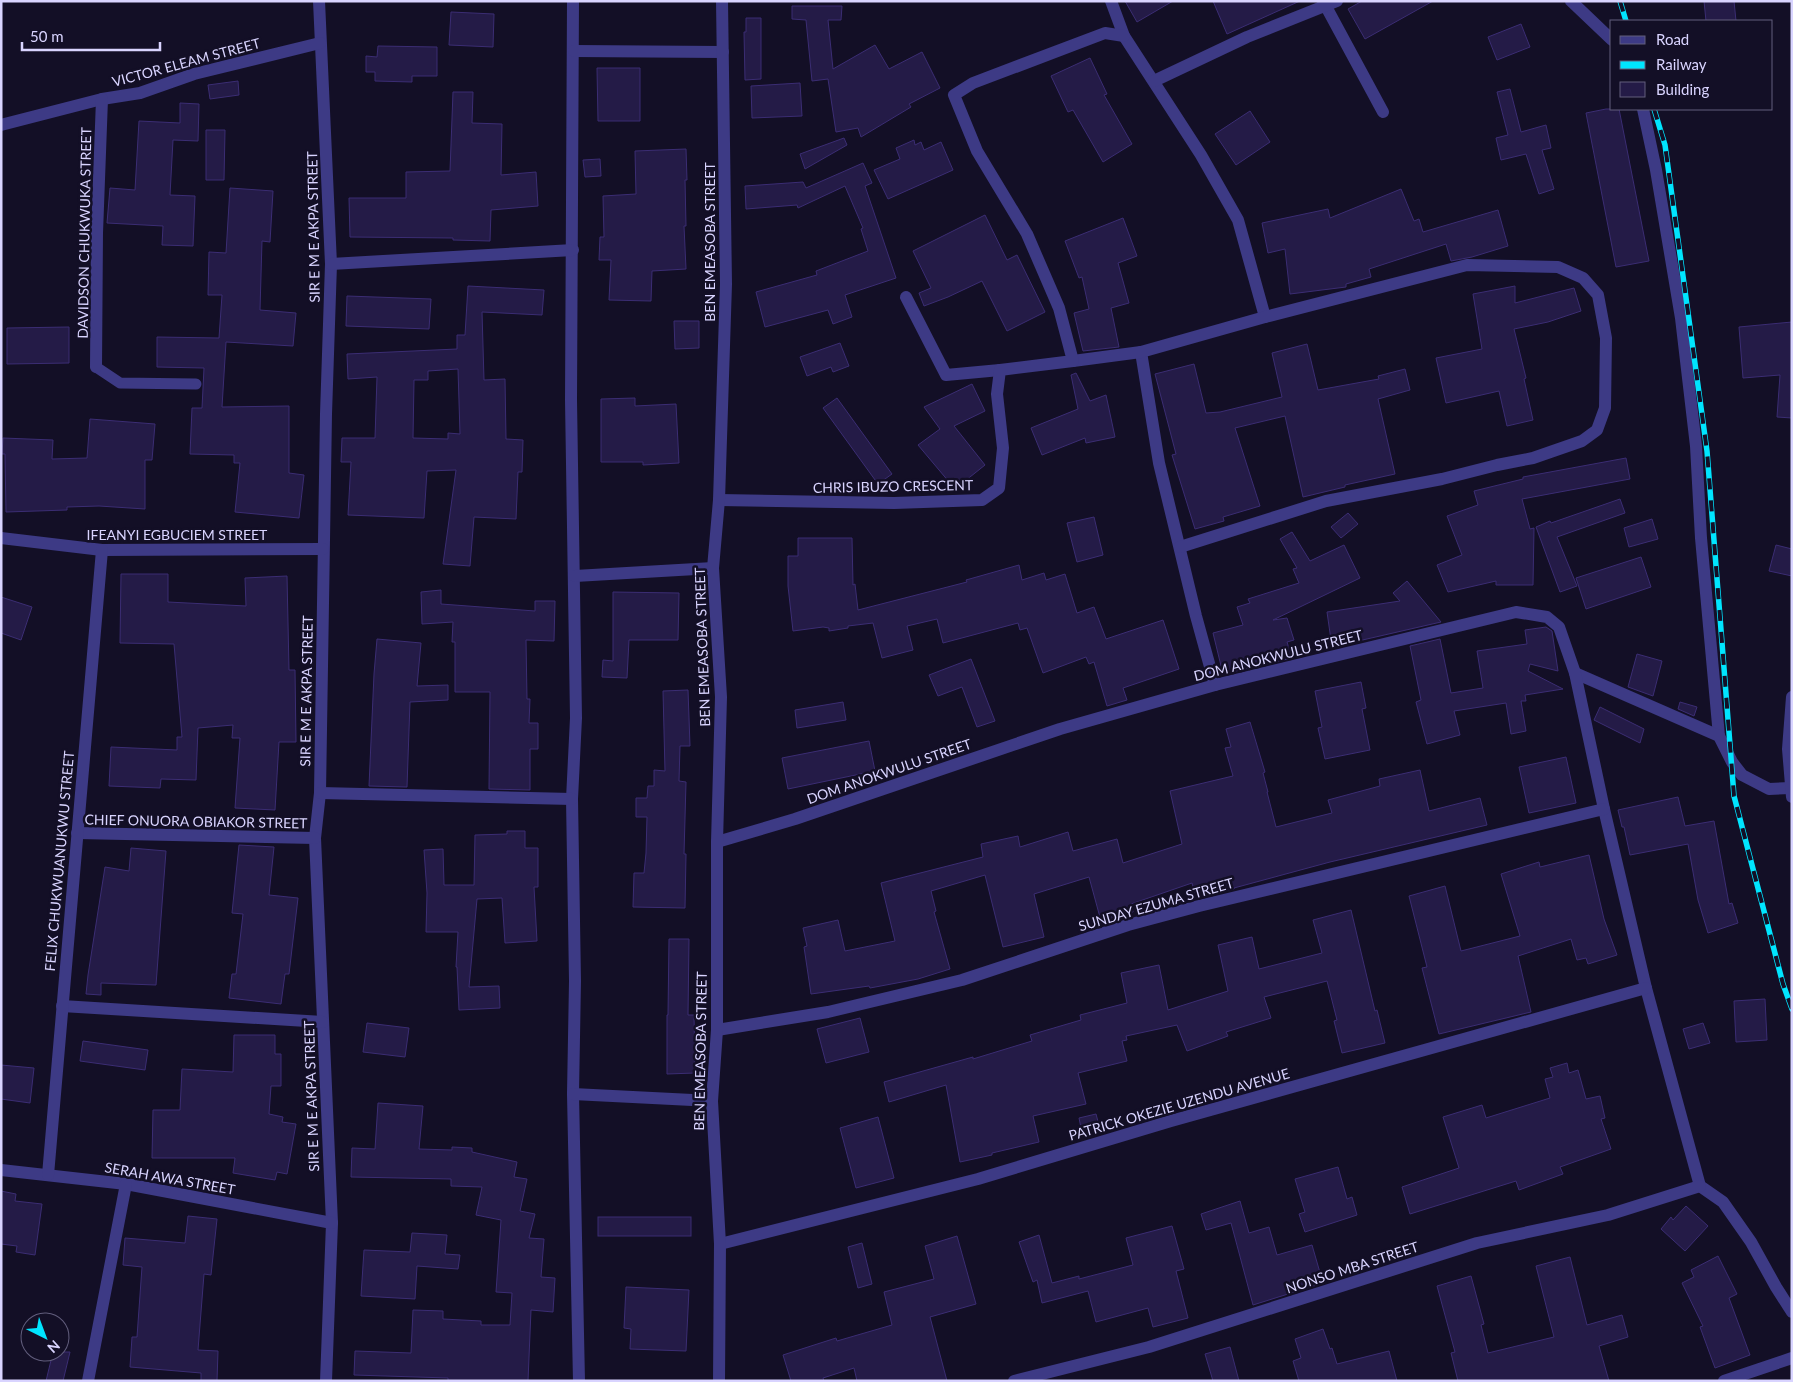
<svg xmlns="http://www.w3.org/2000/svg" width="1793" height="1382" viewBox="0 0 1793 1382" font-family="Lato,sans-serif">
	<rect width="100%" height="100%" fill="#130f26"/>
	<g fill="#241b47" stroke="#3b2d73" fill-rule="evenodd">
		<polygon points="1125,1 1173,1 1137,22"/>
		<polygon points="1213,1 1300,1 1227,34"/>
		<polygon points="1362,1 1433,1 1365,39 1348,9"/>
		<polygon points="1704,1 1734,1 1736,21 1706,21"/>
		<polygon points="792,6 842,6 841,20 828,20 833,69 875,45 889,69 922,52 940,88 909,104 911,107 861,137 858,128 836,132 828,79 812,81 806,20 792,19"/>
		<polygon points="451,12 494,14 493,47 449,45"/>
		<polygon points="746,18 761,18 761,79 745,80 744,32 746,32"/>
		<polygon points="1521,24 1530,47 1497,60 1488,37"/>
		<polygon points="378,46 437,47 437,76 412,76 412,82 375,81 375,72 366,72 366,56 377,57"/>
		<polygon points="1090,58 1107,94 1104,95 1132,144 1103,162 1073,110 1068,112 1051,76"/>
		<polygon points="597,68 640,68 640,121 598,121"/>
		<polygon points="238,81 239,95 210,99 208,85"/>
		<polygon points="800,83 802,116 752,118 751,86"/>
		<polygon points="1510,89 1521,132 1546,125 1551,148 1542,150 1554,189 1539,194 1526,154 1501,160 1496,138 1508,135 1497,92"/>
		<polygon points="453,92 473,92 472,123 502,124 501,175 536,172 538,206 491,210 490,241 453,240 453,238 350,237 349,198 406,198 406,172 450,171"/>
		<polygon points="180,103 199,104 198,141 173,140 170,195 195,196 193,246 162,245 163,226 107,223 110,188 135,190 139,121 180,123"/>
		<polygon points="1606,109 1619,109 1649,261 1616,267 1586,113"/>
		<polygon points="1250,111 1270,142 1236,165 1215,134"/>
		<polygon points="206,130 225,130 224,180 206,180"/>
		<polygon points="844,138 847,145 805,169 800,154"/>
		<polygon points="914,140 915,145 921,142 924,150 941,142 953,170 888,199 874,170 900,159 896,148"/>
		<polygon points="686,149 687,180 685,180 686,226 684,226 686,269 652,271 651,301 609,300 611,260 599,260 600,237 604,237 603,196 636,194 635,151"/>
		<polygon points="600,159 601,176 585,177 583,160"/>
		<polygon points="863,163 872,183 865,186 896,278 845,295 852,317 833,324 828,310 765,327 756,292 817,275 816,271 868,251 861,229 863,228 845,186 798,208 797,205 746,209 745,186 803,182 806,188"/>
		<polygon points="230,188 273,191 270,242 262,241 260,310 296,313 293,346 226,342 222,407 289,406 289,473 304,475 299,518 235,512 240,463 234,463 234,455 190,454 192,408 202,408 204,368 157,367 157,337 219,338 222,295 208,295 209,252 226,253"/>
		<polygon points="1401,189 1414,221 1419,219 1423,232 1498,210 1508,246 1472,257 1451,261 1446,244 1369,269 1371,277 1346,284 1346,287 1290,294 1285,249 1268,253 1262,223 1328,209 1330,218"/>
		<polygon points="985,215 1007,260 1017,255 1045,312 1007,331 982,281 948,297 924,306 919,293 931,288 913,251"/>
		<polygon points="1123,218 1137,256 1118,263 1129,303 1111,308 1119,347 1083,351 1074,313 1089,309 1082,277 1079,278 1065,241"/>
		<path d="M468,286L544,290L542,315L482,312L484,380L505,379L506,439L523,440L522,472H518L516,519L474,517L470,566L443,564L456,470L427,471L424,518L348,515L351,462H341L342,438H375L377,377L348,379L347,354L457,349V335H465ZM458,369L460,434L448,433V439L413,438L414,380H428V371Z"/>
		<polygon points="1515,286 1515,303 1574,288 1581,311 1548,322 1514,329 1526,378 1524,379 1533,420 1507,426 1499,391 1446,403 1436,358 1482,349 1473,294"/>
		<polygon points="347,296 431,299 429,329 346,326"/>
		<polygon points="674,321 699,321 699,348 675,349"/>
		<polygon points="1792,322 1792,418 1777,417 1780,375 1743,378 1739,327"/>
		<polygon points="69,327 69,363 7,364 7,328"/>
		<polygon points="840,343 849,366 833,372 831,367 807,376 800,357"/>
		<polygon points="1307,344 1318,390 1379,379 1378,376 1405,369 1410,390 1378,399 1395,474 1345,485 1345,487 1303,497 1285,416 1235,428 1260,506 1223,517 1224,521 1195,529 1172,455 1176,454 1155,374 1194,364 1206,413 1220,412 1282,397 1272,353"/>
		<polygon points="1076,373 1090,401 1106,395 1115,437 1086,443 1085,438 1042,455 1031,428 1078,409 1071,375"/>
		<polygon points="972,384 985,411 954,426 985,465 955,489 918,445 940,429 924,407"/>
		<polygon points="635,398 635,406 676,404 679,463 643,465 643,462 601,462 601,399"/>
		<polygon points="837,398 892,474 878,484 823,408"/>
		<polygon points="90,419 155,424 152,460 145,460 145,509 99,506 67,507 67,510 6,512 5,454 2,454 3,438 53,440 52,459 87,458"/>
		<polygon points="1626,458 1630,479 1522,499 1530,529 1534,528 1533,585 1496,585 1496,581 1448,592 1437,565 1462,555 1447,516 1478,505 1474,491 1523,479 1523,477"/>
		<polygon points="1620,499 1625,513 1557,537 1577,586 1560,592 1536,527 1550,521 1551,523"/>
		<polygon points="1348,513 1358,524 1341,538 1331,527"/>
		<polygon points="1094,517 1103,555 1077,562 1067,523"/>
		<polygon points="1652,519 1658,539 1629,547 1624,528"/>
		<polygon points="1292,532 1310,561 1344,545 1360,578 1273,620 1287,618 1294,640 1287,642 1292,658 1223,674 1213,633 1243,625 1237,607 1250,603 1248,599 1299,583 1293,569 1297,568 1280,539"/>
		<polygon points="798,538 852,538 853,585 855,584 858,610 967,582 966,580 1019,565 1022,580 1044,573 1046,580 1065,574 1077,613 1094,607 1106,639 1163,620 1179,669 1123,688 1127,700 1107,706 1094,662 1089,664 1086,657 1043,673 1027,628 1020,630 1018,623 943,643 937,619 907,626 913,650 882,658 873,623 848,626 848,628 829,631 829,628 823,627 793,631 788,586 788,556 798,556"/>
		<polygon points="1776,545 1792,549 1792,576 1769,571"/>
		<polygon points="1641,557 1651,587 1586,609 1576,578"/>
		<polygon points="121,574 168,574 168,602 246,606 245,578 287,576 289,670 295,670 296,742 279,742 275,810 235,808 240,738 232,738 233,725 198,728 196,780 161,779 160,788 109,786 111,747 177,750 177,737 182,737 174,644 120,643"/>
		<polygon points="1407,581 1441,622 1332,647 1327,612 1400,601 1393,593"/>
		<polygon points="441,590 441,604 535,611 535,601 555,601 554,641 526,640 527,699 530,699 529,723 538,723 538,749 530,749 530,790 489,789 490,692 455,692 455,642 452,642 453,622 422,624 421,592"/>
		<polygon points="613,592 679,593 678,640 629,640 627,678 602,677 603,660 613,661"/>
		<polygon points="1,597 32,607 21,640 1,633"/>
		<polygon points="1546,627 1552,631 1558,671 1530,664 1528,671 1563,689 1525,695 1526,701 1521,701 1526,731 1511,734 1506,703 1454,711 1460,735 1427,744 1416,702 1421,700 1410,646 1440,639 1451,693 1483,688 1477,651 1527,644 1525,630"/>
		<polygon points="377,639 421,643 417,686 448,685 448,700 410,702 407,787 369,786 374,674"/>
		<polygon points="1637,654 1662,661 1653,696 1628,687"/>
		<polygon points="971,659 995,721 977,727 962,687 938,696 929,675"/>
		<polygon points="1361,682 1366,708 1362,709 1370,750 1325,759 1318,728 1322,727 1315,691"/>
		<polygon points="688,690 690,746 680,746 679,781 686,782 684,854 686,854 685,908 633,907 634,873 644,873 646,853 647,817 636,817 636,798 647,798 648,786 654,786 654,770 665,771 663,691"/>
		<polygon points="843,702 846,720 797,728 795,710"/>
		<polygon points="1680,702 1697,707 1694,716 1678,709"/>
		<polygon points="1600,707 1644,729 1640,743 1594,720"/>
		<polygon points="1250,722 1265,772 1263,773 1268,792 1267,792 1276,827 1332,813 1328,800 1380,786 1379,779 1420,770 1429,811 1480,798 1487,825 1330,862 1234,888 1234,889 1196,898 1192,883 1131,904 1133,912 1101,921 1089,877 1034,894 1044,937 1003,947 985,875 931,891 936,911 934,912 950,969 918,979 870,988 869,986 811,994 804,947 807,946 803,928 838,920 845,951 895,941 881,883 983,857 981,844 1018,836 1020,847 1068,832 1073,851 1117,839 1123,863 1182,844 1170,791 1233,776 1225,748 1231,747 1226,729"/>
		<polygon points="869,741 875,771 788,789 782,758"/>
		<polygon points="1566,757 1576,803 1529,813 1519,767"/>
		<polygon points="1678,797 1685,826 1714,821 1729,904 1732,903 1738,923 1708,933 1698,900 1688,844 1630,855 1624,827 1622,827 1618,810"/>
		<polygon points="507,831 525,831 525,848 538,848 538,887 534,887 537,941 505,943 502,898 477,899 469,987 499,986 500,1008 459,1010 457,967 456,967 458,932 426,932 427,893 424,850 443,849 444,885 474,885 475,835 507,834"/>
		<polygon points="239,845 274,847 269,895 298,898 289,974 285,974 281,1004 229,998 232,974 236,974 243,914 232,913"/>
		<polygon points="131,848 166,851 156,985 101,983 101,995 86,994 88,975 105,867 129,871"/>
		<polygon points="1589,855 1604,919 1617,955 1588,964 1586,958 1577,960 1571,939 1518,956 1531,1012 1439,1034 1422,968 1427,967 1409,896 1445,886 1461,951 1520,936 1501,874 1539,862 1540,867"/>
		<polygon points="1351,910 1375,1011 1377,1010 1385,1043 1342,1053 1334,1021 1337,1020 1327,981 1264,997 1271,1018 1226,1032 1228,1036 1187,1051 1177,1025 1126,1036 1127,1040 1122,1041 1127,1061 1078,1073 1086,1104 1033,1116 1039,1142 992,1153 992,1155 960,1162 946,1085 889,1102 884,1082 973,1057 973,1059 1032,1041 1030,1035 1081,1020 1080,1015 1127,1003 1121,973 1159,965 1168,1010 1228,991 1218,945 1252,937 1259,969 1322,953 1313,920"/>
		<polygon points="669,939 689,939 688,1015 694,1015 695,1073 667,1074 667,1015 668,1015"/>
		<polygon points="1765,999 1767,1040 1736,1042 1734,1001"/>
		<polygon points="860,1018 869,1052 826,1063 817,1029"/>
		<polygon points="367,1023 409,1028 405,1057 363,1052"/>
		<polygon points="1703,1023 1710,1043 1689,1049 1683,1029"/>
		<polygon points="234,1035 275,1035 275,1054 281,1054 281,1086 271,1086 269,1114 283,1117 282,1122 296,1124 287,1174 277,1172 275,1180 233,1173 235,1158 152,1158 153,1110 180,1110 182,1069 233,1072"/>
		<polygon points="83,1041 148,1050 145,1070 80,1061"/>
		<polygon points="1567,1063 1569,1073 1578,1070 1586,1099 1600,1096 1605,1118 1601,1119 1611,1149 1560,1167 1563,1174 1519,1190 1516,1181 1410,1214 1402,1187 1459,1168 1443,1117 1482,1105 1486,1118 1550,1098 1545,1079 1553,1077 1550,1068"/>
		<polygon points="1,1065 34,1068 30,1103 1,1099"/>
		<polygon points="378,1103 423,1106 419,1149 452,1150 452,1147 472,1148 472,1152 517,1162 514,1177 527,1179 520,1211 535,1214 529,1238 544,1239 541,1277 555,1278 553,1312 531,1310 528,1381 448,1381 448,1378 354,1375 355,1351 411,1353 413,1310 443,1311 443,1319 481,1321 481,1325 510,1325 512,1293 496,1292 501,1220 476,1215 482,1187 451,1186 451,1179 351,1177 352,1148 375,1149"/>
		<polygon points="1096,1114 1100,1129 1082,1133 1079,1118"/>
		<polygon points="878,1117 894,1178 856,1188 840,1128"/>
		<polygon points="1338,1167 1347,1199 1352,1197 1357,1215 1305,1232 1299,1214 1305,1212 1295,1179"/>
		<polygon points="1,1191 16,1194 15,1201 42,1204 35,1255 16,1252 17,1246 1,1244"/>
		<polygon points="1240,1201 1249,1233 1269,1227 1277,1255 1312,1245 1323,1283 1253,1305 1231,1223 1206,1230 1201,1214"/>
		<polygon points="1686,1206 1708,1226 1685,1251 1661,1229 1671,1217 1673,1220"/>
		<polygon points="188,1216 217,1219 211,1275 204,1274 198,1350 218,1351 217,1381 201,1381 201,1373 130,1367 132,1337 137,1337 142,1267 123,1265 125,1238 185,1243"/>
		<rect x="598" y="1217" width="93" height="19"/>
		<polygon points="1172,1226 1184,1269 1176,1271 1188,1318 1153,1327 1148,1308 1096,1322 1088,1291 1042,1303 1037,1280 1033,1282 1019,1242 1039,1235 1052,1283 1079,1276 1079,1279 1133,1265 1126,1238"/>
		<polygon points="412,1233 447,1235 445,1254 460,1255 458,1269 417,1266 415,1299 361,1296 364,1250 410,1252"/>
		<polygon points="957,1236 976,1304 930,1317 947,1381 857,1381 854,1368 823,1378 824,1381 791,1381 783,1355 836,1338 837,1341 892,1325 884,1292 934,1279 925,1246"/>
		<polygon points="862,1243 872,1284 858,1288 848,1247"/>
		<polygon points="1718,1256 1737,1294 1729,1298 1750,1355 1715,1368 1700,1327 1703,1326 1682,1283 1694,1277 1691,1270"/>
		<polygon points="1570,1257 1587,1325 1622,1315 1628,1337 1599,1346 1609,1381 1458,1381 1451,1353 1455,1352 1437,1286 1471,1276 1484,1324 1481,1325 1488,1353 1554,1337 1536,1266"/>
		<polygon points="626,1287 689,1290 686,1351 630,1349 631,1329 624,1328"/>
		<polygon points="1323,1329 1330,1349 1332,1348 1337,1364 1389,1351 1397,1381 1299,1381 1293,1361 1301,1358 1295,1339"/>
		<polygon points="1230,1347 1239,1381 1213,1381 1205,1354"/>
		<polygon points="53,1352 70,1352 63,1381 46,1381"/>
	</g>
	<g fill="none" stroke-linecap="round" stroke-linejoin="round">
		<polyline stroke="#3d3a85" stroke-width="11" points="96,367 120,383 196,384"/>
		<g stroke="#3d3a85" stroke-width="12">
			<polyline points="319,1 331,264 326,414 320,793 315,838 332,1223 326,1381"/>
			<polyline points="573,1 571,400 576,718 572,799 575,981 573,1094 579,1381"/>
			<polyline points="1111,1 1124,36 1201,155 1238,220 1265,317"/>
			<polyline points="1323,1 1383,112"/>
			<polyline points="1571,1 1612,40"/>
			<polyline points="574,51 723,52"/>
			<polyline points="1154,81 1247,37 1337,1"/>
			<polyline points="1643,109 1656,170 1681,318 1696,446 1701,538 1719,736"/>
			<polyline points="1,125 102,99 140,93 194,74 320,43"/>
			<polyline points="331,264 573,250"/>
			<polyline points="906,297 946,375 1000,370"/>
			<polyline points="1141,352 1159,463 1196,616 1215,685"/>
			<polyline points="1073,361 1141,352 1265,317 1467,265 1558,267 1583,278 1598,295 1606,338 1605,408 1597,430 1582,441 1533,458 1497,465 1442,479 1326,501 1180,547"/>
			<polyline points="96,367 97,233 102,99"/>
			<polyline points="719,500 894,503 982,500 999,488 1003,448 997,394 1000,370 1073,361 1059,308 1027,234 977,151 954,95 973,83 1105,33 1124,36"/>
			<polyline points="1,538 102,550 323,549"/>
			<polyline points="575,576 713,568"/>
			<polyline points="1575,673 1719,736 1732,762 1742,775 1769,789 1790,788"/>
			<polyline points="1792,697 1788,749 1792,797"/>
			<polyline points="320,793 572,799"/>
			<polyline points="77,833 315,838"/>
			<polyline points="717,842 795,819 1060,729 1215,685 1516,612 1547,617 1559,627 1575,673 1604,809 1646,988 1700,1186 1723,1202 1751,1242 1776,1287 1792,1312"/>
			<polyline points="62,1006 323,1022"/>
			<polyline points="717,1030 828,1012 962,980 1128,925 1199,906 1604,809"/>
			<polyline points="573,1094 712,1101"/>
			<polyline points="1,1170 126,1184 332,1223"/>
			<polyline points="48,1175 102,550"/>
			<polyline points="720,1244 978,1179 1171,1121 1646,988"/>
			<polyline points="88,1381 126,1184"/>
			<polyline points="719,1381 720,1244 712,1101 717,1030 717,842 721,697 713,568 719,500 726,284 722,1"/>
			<polyline points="1014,1381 1149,1347 1477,1243 1608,1215 1700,1186"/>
			<polyline points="1724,1381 1792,1358"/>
		</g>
		<defs>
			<g id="rail">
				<polyline points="1620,1 1626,21"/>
				<polyline points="1654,109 1665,145 1707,451 1734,796 1783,984 1792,1009"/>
			</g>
		</defs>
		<use href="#rail" stroke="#00e5ff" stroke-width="5.5"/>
		<use href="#rail" stroke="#130f26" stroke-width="4" stroke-dasharray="11" stroke-linecap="butt"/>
	</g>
	<g text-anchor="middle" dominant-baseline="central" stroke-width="5" stroke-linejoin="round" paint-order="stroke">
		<g font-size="14" fill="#d9d4ff" stroke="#130f26">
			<text transform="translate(186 62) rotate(-15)">VICTOR ELEAM STREET</text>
			<text transform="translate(313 227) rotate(-91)">SIR E M E AKPA STREET</text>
			<text transform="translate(84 233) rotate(-89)">DAVIDSON CHUKWUKA STREET</text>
			<text transform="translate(709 242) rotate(-90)">BEN EMEASOBA STREET</text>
			<text transform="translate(893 486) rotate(-1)">CHRIS IBUZO CRESCENT</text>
			<text x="177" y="534">IFEANYI EGBUCIEM STREET</text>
			<text transform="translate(702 647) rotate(-92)">BEN EMEASOBA STREET</text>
			<text transform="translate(1278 655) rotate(-14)">DOM ANOKWULU STREET</text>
			<text transform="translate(306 691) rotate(-89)">SIR E M E AKPA STREET</text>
			<text transform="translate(889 771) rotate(-19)">DOM ANOKWULU STREET</text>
			<text transform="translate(196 821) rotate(1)">CHIEF ONUORA OBIAKOR STREET</text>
			<text transform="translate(59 861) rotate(-85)">FELIX CHUKWUANUKWU STREET</text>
			<text transform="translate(1156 904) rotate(-16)">SUNDAY EZUMA STREET</text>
			<text transform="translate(700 1051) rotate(-89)">BEN EMEASOBA STREET</text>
			<text transform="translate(311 1096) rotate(-92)">SIR E M E AKPA STREET</text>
			<text transform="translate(1179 1104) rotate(-16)">PATRICK OKEZIE UZENDU AVENUE</text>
			<text transform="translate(170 1178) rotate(10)">SERAH AWA STREET</text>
			<text transform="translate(1352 1267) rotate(-18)">NONSO MBA STREET</text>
		</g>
	</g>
	<rect width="1793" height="1382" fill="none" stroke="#d9d4ff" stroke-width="5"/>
	<rect x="1610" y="20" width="162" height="90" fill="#130f26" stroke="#625e7d"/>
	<rect x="1620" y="36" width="25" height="8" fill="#3d3a85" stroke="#625e7d"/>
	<text x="1656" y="45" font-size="15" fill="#d9d4ff">Road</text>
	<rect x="1620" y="61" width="25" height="8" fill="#00e5ff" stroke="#625e7d"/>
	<text x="1656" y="70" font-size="15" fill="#d9d4ff">Railway</text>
	<rect x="1620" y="82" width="25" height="15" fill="#241b47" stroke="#625e7d"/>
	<text x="1656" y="95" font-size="15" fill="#d9d4ff">Building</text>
	<g transform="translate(45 1337) rotate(138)"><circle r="24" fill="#130f26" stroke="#625e7d"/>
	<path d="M0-4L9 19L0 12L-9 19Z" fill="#00e5ff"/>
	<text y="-8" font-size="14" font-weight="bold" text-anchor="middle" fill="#d9d4ff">N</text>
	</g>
	<path d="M22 42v8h138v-8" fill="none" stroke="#d9d4ff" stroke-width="2.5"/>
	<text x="30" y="42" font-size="15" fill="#d9d4ff" stroke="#130f26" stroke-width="4" paint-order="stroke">50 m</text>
</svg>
